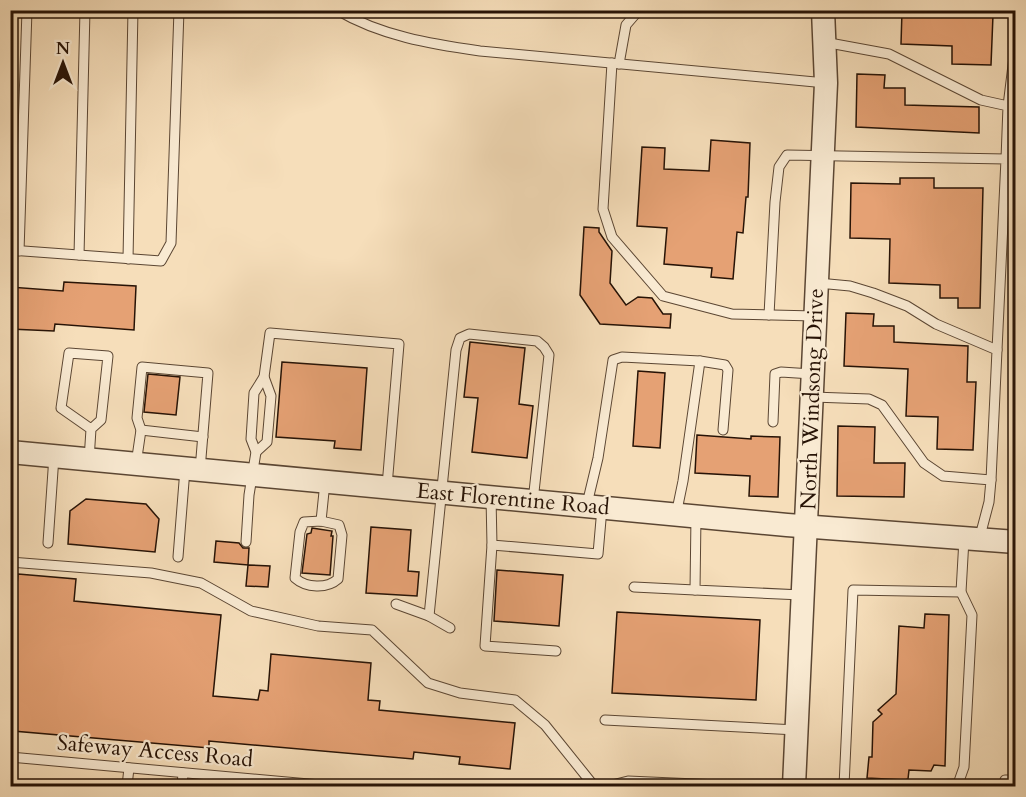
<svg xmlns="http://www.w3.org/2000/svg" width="1026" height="797" viewBox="0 0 1026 797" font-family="Cardo,serif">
	<rect width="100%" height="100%" fill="#f6deba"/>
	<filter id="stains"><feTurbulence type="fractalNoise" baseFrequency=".00333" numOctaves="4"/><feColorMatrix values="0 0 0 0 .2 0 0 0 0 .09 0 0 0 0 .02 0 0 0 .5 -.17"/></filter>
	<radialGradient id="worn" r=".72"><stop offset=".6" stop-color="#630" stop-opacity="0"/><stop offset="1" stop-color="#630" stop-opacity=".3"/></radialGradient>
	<g fill="#e5a174" stroke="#271306" stroke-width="1.5">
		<polygon points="902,11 993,15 991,65 952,64 952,46 901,44"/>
		<polygon points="857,74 885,75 884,88 905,88 905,105 979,107 979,133 856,127"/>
		<polygon points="711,140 750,143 748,197 746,197 743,233 737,232 733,279 711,277 712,268 664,264 667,228 637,226 642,147 665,148 664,169 709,171"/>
		<polygon points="900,178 934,178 934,188 983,188 980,308 958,308 958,298 940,298 940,285 889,283 890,239 850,238 851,183 900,184"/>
		<polygon points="584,227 599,228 599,232 612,251 610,283 626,305 638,297 652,298 663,314 671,314 670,328 600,324 580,295"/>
		<polygon points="64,282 136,286 134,330 55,324 54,331 10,329 10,287 63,291"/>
		<polygon points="846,313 874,314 873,326 894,326 894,342 968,346 967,382 976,382 973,450 937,449 938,417 906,416 908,369 844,366"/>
		<polygon points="470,342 525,348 519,404 533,406 527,458 472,452 478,398 464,397"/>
		<polygon points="282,362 367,368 361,450 334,448 335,441 276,437"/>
		<polygon points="638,371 665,373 660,448 633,446"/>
		<polygon points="148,374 180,377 176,415 144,412"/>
		<polygon points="838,426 875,427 874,463 905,463 904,497 837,496"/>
		<polygon points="697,435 751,439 751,436 780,437 778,497 749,496 750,476 695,473"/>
		<polygon points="86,499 146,504 159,519 155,552 68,544 70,511"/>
		<polygon points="371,527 411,530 408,571 419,572 417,596 366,593"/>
		<polygon points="312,528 332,531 331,536 333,536 330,575 302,573 307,534 311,533"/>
		<polygon points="216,541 239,543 243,548 249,548 248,565 214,562"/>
		<polygon points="248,565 270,566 268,587 246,586"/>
		<polygon points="497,570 563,575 559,626 494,621"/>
		<polygon points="18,574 76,579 74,601 221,615 213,696 258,700 260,690 268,691 271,654 371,663 368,700 380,701 379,710 515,723 510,769 459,764 460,757 414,752 413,759 209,741 209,748 13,731 14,720 10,719 10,628 13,628"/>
		<polygon points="617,612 760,620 756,700 612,693"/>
		<polygon points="925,614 949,615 945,766 934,765 931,771 909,770 908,779 905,780 867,778 869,757 872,757 873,722 882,714 878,710 896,694 899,626 924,628"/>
	</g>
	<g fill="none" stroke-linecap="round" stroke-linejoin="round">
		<defs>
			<g id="service">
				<path d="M337,10C381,36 431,44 480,51L826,83"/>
				<polyline points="824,42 889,54 981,100 1008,106 1006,159"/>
				<polyline points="612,63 603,209 612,237 663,296 732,314 815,316"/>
				<polyline points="619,64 626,25 639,10"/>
				<polyline points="1008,106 1015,49 1015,10"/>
				<polyline points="10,250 161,261 171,243 179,10"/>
				<polyline points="19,251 27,10"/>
				<polyline points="79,255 85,10"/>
				<polyline points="128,259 133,10"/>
				<polyline points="818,283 850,286 873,293 907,306 936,324 997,350 991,480"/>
				<polyline points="769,315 775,202 779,167 787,155 1006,159 997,350"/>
				<polyline points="813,397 869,399 882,405 924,463 943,476 991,480 989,502 979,540"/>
				<polyline points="773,422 775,374 781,372 812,374"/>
				<polyline points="141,430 203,437"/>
				<polyline points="256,452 267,442 271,396 264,377"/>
				<polyline points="89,460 91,429 101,420 108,356 69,353 61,408 91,429"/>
				<polyline points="136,464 141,430 137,418 142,367 208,373 200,470"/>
				<polyline points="491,497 492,545 598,554 602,508"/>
				<polyline points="587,504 598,458 613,360 622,357 700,361"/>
				<polyline points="676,515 683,481 700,361 725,365 728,370 723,430"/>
				<polyline points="696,516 695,590 802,595"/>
				<path d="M321,521L339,525L342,535L338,579C327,589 306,588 295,578L300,532L304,522Z"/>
				<polyline points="321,521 325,482"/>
				<polyline points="246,542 249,495 256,452 251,439 254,393 264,377 270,333 399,344 387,486"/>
				<polyline points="48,543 54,456"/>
				<polyline points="492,545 485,646 556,651"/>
				<polyline points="178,557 185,469"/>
				<polyline points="10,562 151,573 201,583 251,611 318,626 372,630 428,683 460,693 515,700 545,725 594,786"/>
				<polyline points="634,587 695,590"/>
				<polyline points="396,604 429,616 450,628"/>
				<polyline points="429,616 456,350 460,338 469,334 537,341 544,347 549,355 533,501"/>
				<polyline points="605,720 797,730"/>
				<polyline points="10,757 331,786"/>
				<polyline points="1005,780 1016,780"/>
				<polyline points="958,784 964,767 972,615 961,592 964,539"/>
				<polyline points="127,786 129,768"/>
				<polyline points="182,786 183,773"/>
				<polyline points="608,786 628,781 741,786"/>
				<polyline points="844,786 853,590 961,592"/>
				<polyline points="907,786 958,784 964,786"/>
			</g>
			<g id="tertiary">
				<polyline points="10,452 787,525 1016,542"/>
				<polyline points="794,786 826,83 823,10"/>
			</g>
		</defs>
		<use href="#service" stroke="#5b4633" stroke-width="11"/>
		<use href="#tertiary" stroke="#5b4633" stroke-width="25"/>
		<use href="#service" stroke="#f9ead2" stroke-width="9"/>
		<use href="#tertiary" stroke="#f9ead2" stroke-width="22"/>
	</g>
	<g text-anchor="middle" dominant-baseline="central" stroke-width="4.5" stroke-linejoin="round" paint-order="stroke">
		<g font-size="22" fill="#271306" stroke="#f9ead2">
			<text transform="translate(812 399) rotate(-88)">North Windsong Drive</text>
			<text transform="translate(513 499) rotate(5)">East Florentine Road</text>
			<text transform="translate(155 751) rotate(5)">Safeway Access Road</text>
		</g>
	</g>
	<rect width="1026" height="797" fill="none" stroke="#f6deba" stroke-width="36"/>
	<rect x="12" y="12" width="1002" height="773" fill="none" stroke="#271306" stroke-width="3"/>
	<rect x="18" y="18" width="990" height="761" fill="none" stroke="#271306" stroke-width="1.5"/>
	<g transform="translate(63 63)" stroke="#f9ead2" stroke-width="4.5" paint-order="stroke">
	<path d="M0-4.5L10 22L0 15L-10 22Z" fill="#271306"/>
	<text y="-9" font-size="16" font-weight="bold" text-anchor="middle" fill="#271306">N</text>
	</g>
	<rect width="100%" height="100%" filter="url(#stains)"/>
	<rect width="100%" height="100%" fill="url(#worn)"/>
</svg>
